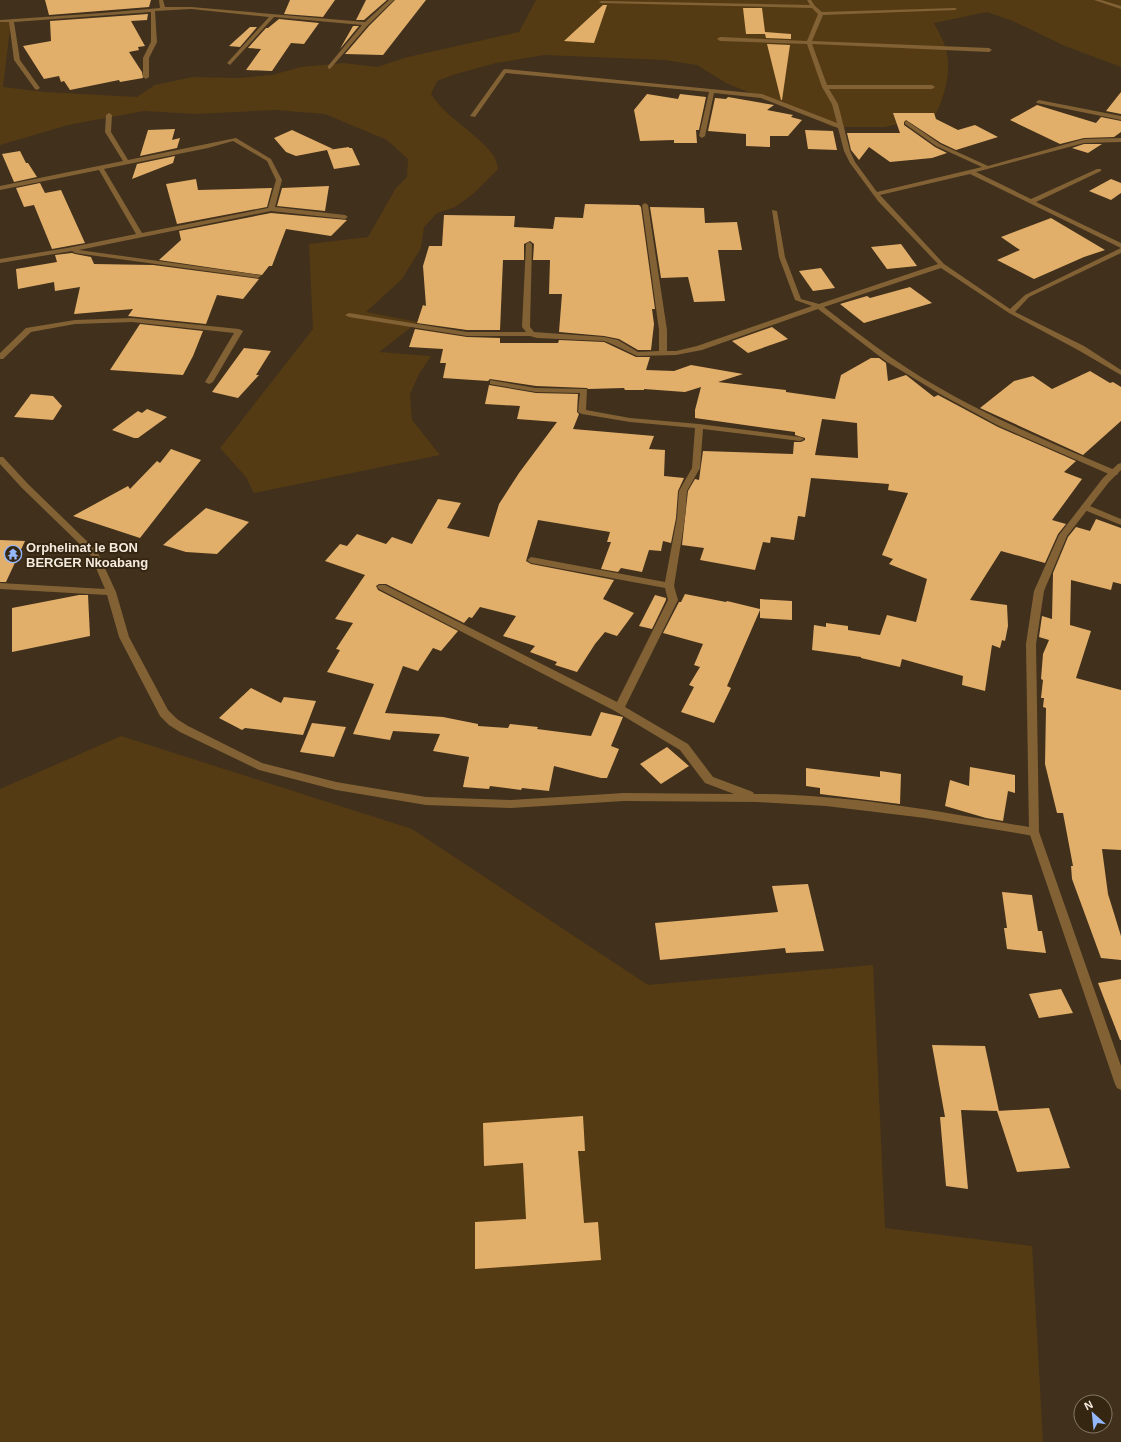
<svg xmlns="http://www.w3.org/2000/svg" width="1121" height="1442" viewBox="0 0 1121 1442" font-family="Arial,sans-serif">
	<rect width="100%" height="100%" fill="#40301c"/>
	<g fill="#553b13">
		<path d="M536,0H1121V67L1065,46L1013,21L987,12L934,23C937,29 941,36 944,43C953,67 946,93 935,116L885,127H833L802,112L768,100L726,83L697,65L665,60L544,55L496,63L456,74L437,81L431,94C448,120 475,131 493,155C496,158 497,164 498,169L473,194L455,207L437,213L424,227L421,248L402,279L366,312L418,322L379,352L431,356L419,374L410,394L412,420L440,455L254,493L246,477L220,448L313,329L309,244L368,237L396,188L407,177L408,159L387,140L325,114L275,110L195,114L144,111L68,125L0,145V21L11,20L3,87L45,92L137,97L155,85L193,77L238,78L272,75L301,67L344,63L377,67L408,57L519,32Z"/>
		<polygon points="121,736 412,829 648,985 873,965 885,1228 1032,1246 1043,1442 0,1442 0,789"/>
	</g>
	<g fill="#e2af6b" fill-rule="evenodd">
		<polygon points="45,0 151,0 149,7 49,15"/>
		<polygon points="290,0 335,0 323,17 284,14"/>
		<polygon points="366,0 387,0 364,20 356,20"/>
		<polygon points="395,0 426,0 383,55 345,54 369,26"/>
		<polygon points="603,5 607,5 594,43 564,41"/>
		<polygon points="743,8 762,8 765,32 791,34 791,39 766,38 765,34 746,34"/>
		<polygon points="148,14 147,20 131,21 145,46 138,47 139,50 129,52 142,72 143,78 120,82 119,80 70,90 64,81 61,82 59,76 44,79 23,46 51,41 50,21"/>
		<polygon points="279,19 319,23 304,44 291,43 272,71 246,70 261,49 248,48 266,28 268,28"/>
		<polygon points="353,26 359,26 340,49"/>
		<polygon points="250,27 257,27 240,47 229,46"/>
		<polygon points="767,44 790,45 782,100 781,100"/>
		<polygon points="1121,92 1121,114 1106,111"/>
		<polygon points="647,94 678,99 680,94 706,97 699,130 696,130 697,143 674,143 674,140 640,141 634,110"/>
		<polygon points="728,97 774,105 767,110 793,115 791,117 802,120 788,136 770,136 770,147 746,146 746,134 708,131 715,98 726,99"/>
		<polygon points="1037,105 1096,123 1101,117 1121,121 1121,132 1114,137 1084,138 1060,144 1010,120"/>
		<polygon points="893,113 934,113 936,119 958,130 975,125 998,137 956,150 941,143 906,120 904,122 904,125 935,147 947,153 932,158 890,162 869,147 859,160 851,150 847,133 900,133"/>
		<polygon points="175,129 172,140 180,138 177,148 140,156 148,130"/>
		<polygon points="292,130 333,149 328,150 349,147 349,148 352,148 360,165 334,169 327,150 296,156 286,152 274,138"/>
		<polygon points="805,130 833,131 837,150 808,149"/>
		<polygon points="1084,144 1102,144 1088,153 1072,148"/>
		<polygon points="20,151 26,163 28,163 37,177 14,182 2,154"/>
		<polygon points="175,156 173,163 132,179 137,164"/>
		<polygon points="196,179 198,190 272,188 267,207 177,224 166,184"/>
		<polygon points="1111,179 1121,183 1121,193 1111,200 1089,191"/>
		<polygon points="40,183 45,193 61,190 85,243 52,249 34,205 24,207 16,188"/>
		<polygon points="329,186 325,211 277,206 282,188"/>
		<polygon points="585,204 639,205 641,207 655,309 652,309 654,324 651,350 638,350 619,339 604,336 559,332 562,294 549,294 550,260 533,260 534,244 530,241 524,244 524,260 503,260 500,330 467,330 417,323 423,305 426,306 423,266 429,246 442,246 444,215 515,216 514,227 553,229 555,217 583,218"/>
		<polygon points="650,207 704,208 705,223 737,222 742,250 718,250 725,301 694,302 688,277 661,278"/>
		<polygon points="271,213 347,220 331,236 286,229 272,266 269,266 262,275 159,260 181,240 179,231"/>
		<polygon points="1051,218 1105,250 1084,257 1034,279 997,260 1020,250 1001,237"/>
		<polygon points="901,244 917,266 887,269 871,247"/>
		<polygon points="72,253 75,254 91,257 94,264 153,265 259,279 243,299 217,295 206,324 128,316 133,309 74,314 80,287 55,291 54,282 18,289 16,269 57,262 55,255"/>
		<polygon points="821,268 835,288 813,291 799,271"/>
		<polygon points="910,287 932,303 864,323 840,304 867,296 870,298"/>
		<polygon points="140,324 203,331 193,356 183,375 110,370"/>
		<polygon points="772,327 788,339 748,353 732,341"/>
		<path d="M415,329L467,337L500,338V343H558L559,340L604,342L636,357H650L646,370L674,371L691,365L743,374L718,382L786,390V392L835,399L841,375L871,358H879L886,363L888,381L906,375L934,397L938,395L998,427L1076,461L1064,472L1082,479L1052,520L1066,524L1058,534L1045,563L1001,551L970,600L1007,605L1008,626L1005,641L1002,640L1000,648L992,645L985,691L962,685L963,676L902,659L900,667L861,658V657L812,650L814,625L826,627V623L848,626V630L880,635L887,615L916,622L927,579L889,564L893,559L882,555L908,493L888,490L889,484L811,478L805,517L798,516L794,540L771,537L770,543L763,542L755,570L700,560L704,548L682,545L688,491L695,479L699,480L703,451L793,454L794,442H801L805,440V438L795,435V432L695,418V410L701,387L685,392L644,389V390H625L624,388L588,389L587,388L536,386L490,379L488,381L443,378L446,363H440L443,349L409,347ZM822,419L857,423L858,458L815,455Z"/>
		<polygon points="244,348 271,351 256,375 259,375 238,398 212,392"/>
		<polygon points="1090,371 1110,383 1113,382 1121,387 1121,421 1083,455 980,408 1014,381 1033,376 1052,389"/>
		<polygon points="489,385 536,393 578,394 577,412 579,414 573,429 654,436 649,449 665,450 664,476 684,478 678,491 676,518 671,543 663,541 661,551 649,550 642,572 621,568 618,572 601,569 611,542 607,542 610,532 538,520 526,561 531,564 614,580 603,599 634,613 617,636 605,632 595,644 577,672 555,665 557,662 530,652 535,646 503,636 516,616 480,607 472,618 469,617 464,623 386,584 379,584 376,586 378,590 458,631 441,651 433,648 418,671 403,666 385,713 443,717 478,724 478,726 508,728 510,724 538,727 537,729 591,736 601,712 623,717 611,746 619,749 607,778 601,778 554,766 549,791 522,788 521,790 490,786 489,789 463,787 469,757 433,751 440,734 393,731 390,740 353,734 374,684 327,672 340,650 336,649 353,623 335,619 365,575 325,561 340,544 347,546 357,534 386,544 392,537 412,544 438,499 461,503 447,528 489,537 499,504 519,473 557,422 517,419 520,406 485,404"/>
		<polygon points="31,394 53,396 62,406 53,420 14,417"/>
		<polygon points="147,409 167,417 138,438 134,438 112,430 138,411 142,413"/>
		<polygon points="171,449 201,460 140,538 73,516 128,486 130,489 157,461 160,463"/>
		<polygon points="206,508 249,522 217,554 186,552 163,545"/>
		<polygon points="1096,519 1121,528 1121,584 1113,582 1111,590 1071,580 1070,625 1091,631 1076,678 1121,690 1121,850 1102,849 1108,894 1121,936 1121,960 1101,958 1072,879 1071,866 1073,866 1063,813 1057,813 1045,764 1046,708 1043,707 1044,698 1041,698 1043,680 1041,679 1043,654 1049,640 1039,637 1042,616 1052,619 1053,573 1068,537 1076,527 1090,531"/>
		<polygon points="0,540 25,541 6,582 0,582"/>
		<polygon points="685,594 726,602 727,601 760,609 760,599 792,601 792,620 760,618 760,610 727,686 731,688 714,723 681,712 694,687 689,685 700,667 694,665 703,644 663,633 679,602 681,602"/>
		<polygon points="79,595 88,595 90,636 12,652 12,608"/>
		<polygon points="655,595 666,598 666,600 652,629 639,626"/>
		<polygon points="251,688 281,703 284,697 316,701 303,735 245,728 242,730 219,718"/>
		<polygon points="312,723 346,727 334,757 300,752"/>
		<polygon points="667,747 689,766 661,784 640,764"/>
		<polygon points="970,767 1015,775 1015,793 1008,791 1003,821 986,818 945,806 950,780 969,786"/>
		<polygon points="806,768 880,777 880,771 901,774 900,804 820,794 820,788 806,786"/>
		<polygon points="808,884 824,951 786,953 785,948 660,960 655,923 778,912 772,886"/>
		<polygon points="1002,892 1032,895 1038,931 1042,931 1046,953 1007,949 1004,928 1007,928"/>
		<polygon points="1121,979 1121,1040 1120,1040 1098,983"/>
		<polygon points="1061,989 1073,1013 1039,1018 1029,994"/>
		<polygon points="932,1045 985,1046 999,1111 961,1110 968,1189 946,1186 940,1117 945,1117"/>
		<polygon points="1049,1108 1070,1168 1017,1172 997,1111"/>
		<polygon points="583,1116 585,1151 578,1151 584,1223 598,1222 601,1260 475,1269 475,1222 526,1219 523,1163 484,1166 483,1123"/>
	</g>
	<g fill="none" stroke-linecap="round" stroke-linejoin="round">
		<g fill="#826235" fill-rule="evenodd">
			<polygon points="159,0 163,0 165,7 191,7 365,22 389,0 394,0 368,25 330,69 328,68 328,66 362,25 274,17 230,65 227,63 228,62 269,17 191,9 155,11 157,42 149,58 149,77 146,79 143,77 143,58 151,42 151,12 14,22 20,60 40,88 37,90 35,89 14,60 9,22 0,22 0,20 102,13 160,8"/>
			<path d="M807,0H811L815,6L822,12L955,8L957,9L955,10L823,15L812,41L989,48L992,50L989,52L812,44L827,85H932L935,87L932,89H829L838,104L850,151L855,162L877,192L982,167L936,146L905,124V122L907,121L940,144L988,166L1084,139L1121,138V142L1084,143L976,172L1031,199L1097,169H1101V171L1036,202L1121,243V248L970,174L880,195L944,264L1010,309L1025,295L1121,248V253L1029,297L1015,312L1084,346L1121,370V375L1078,350L1009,313L941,268L824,307C846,324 869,342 892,358C961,406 1040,438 1117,471L1118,473L1117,475H1111L999,426L940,394L887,362L818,309L702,350L676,355L637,356L612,344L604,341L537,338L530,336H467L349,317L345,315L349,313L467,332H526L522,327L526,244L529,242L532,244L530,327L534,332L604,337L618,340L638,352L659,351V330L642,205L645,203L648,205L667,330V351H676L697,346L812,306L795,300L779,257L772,210L777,211L785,257L801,299L819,304L938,264L878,201L850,163L844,151L838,128L761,98L714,93L705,136L702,138L699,136L709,92L506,73L475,117L470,116L503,70L505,69L762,94L837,123L832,104L822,87L807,44L720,41L717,39L720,37L807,41L818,14L812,8L601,3L599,2L601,1L810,5Z"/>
			<polygon points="1094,0 1101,0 1121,6 1121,9"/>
			<polygon points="1039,100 1121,116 1121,120 1037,103 1036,102"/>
			<path d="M109,113L112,115L111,132L128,160L236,138L271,159L282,180L275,207L345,215L348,217L345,219L271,211L79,250L260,275L261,276L258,278L75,253L72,251L0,263V259L67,248L136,234L99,170L0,190V186L123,161L105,132L106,115ZM233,141L267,161L276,180L268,208L142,233L104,169L208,148Z"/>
			<polygon points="132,318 239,329 243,331 213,382 209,384 205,382 234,333 132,322 75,324 31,332 3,359 0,359 0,353 26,328 75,320"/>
			<path d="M490,380L536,388L587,389L586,410L630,418L699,424L800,437L804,439L800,441L703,429L700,468L687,491L685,518L674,586L678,600L625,707L688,744L713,777L753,792L754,794C848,794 942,812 1034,828L1038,829L1039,832L1038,835L1034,836L925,818L826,806L757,802L624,801L511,808L426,805L336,790L259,770L180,732L169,725L160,716L119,637L107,595L0,589V583L105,589L90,554L22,488L0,464V457H3L28,484L97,551L116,592L129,637L168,710L177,719L188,726L262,763L336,782L426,797L511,800L624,793L734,794L705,783L680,750L615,711L379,589L377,587L379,585H385L617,702L668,600L665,588L531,563L527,560L531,557L665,582L677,518L679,491L692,468L695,428L630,422L582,414L578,412L580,393L536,392L490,384Z"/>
			<polygon points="1085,504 1121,519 1121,525 1082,509 1081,507 1082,505"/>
		</g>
		<polygon fill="#826235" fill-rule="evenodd" points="1121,463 1121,470 1109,482 1067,536 1044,591 1036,644 1039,832 1121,1066 1121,1090 1117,1088 1115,1084 1029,832 1026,644 1034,591 1059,535 1103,478 1118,464"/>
	</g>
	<defs>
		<symbol id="temple-ring" viewBox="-11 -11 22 22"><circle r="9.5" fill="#352612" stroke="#94b7fd" stroke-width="1.5"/><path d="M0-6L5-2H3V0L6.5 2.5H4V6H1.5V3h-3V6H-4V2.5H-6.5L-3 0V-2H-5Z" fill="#94b7fd"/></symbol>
	</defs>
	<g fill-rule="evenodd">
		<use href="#temple-ring" x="3" y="544" width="20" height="20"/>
	</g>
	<g text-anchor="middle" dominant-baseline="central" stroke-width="4" stroke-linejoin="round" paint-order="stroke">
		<g font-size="13" font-weight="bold" fill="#f4eadd" stroke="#352612" text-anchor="start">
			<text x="26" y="547">Orphelinat le BON<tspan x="26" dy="15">BERGER Nkoabang</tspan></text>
		</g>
	</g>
	<g transform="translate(1093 1414) rotate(333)"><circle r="19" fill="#352612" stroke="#817463"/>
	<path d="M0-3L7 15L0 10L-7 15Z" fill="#94b7fd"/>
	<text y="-6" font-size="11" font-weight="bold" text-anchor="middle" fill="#f4eadd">N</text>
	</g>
</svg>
